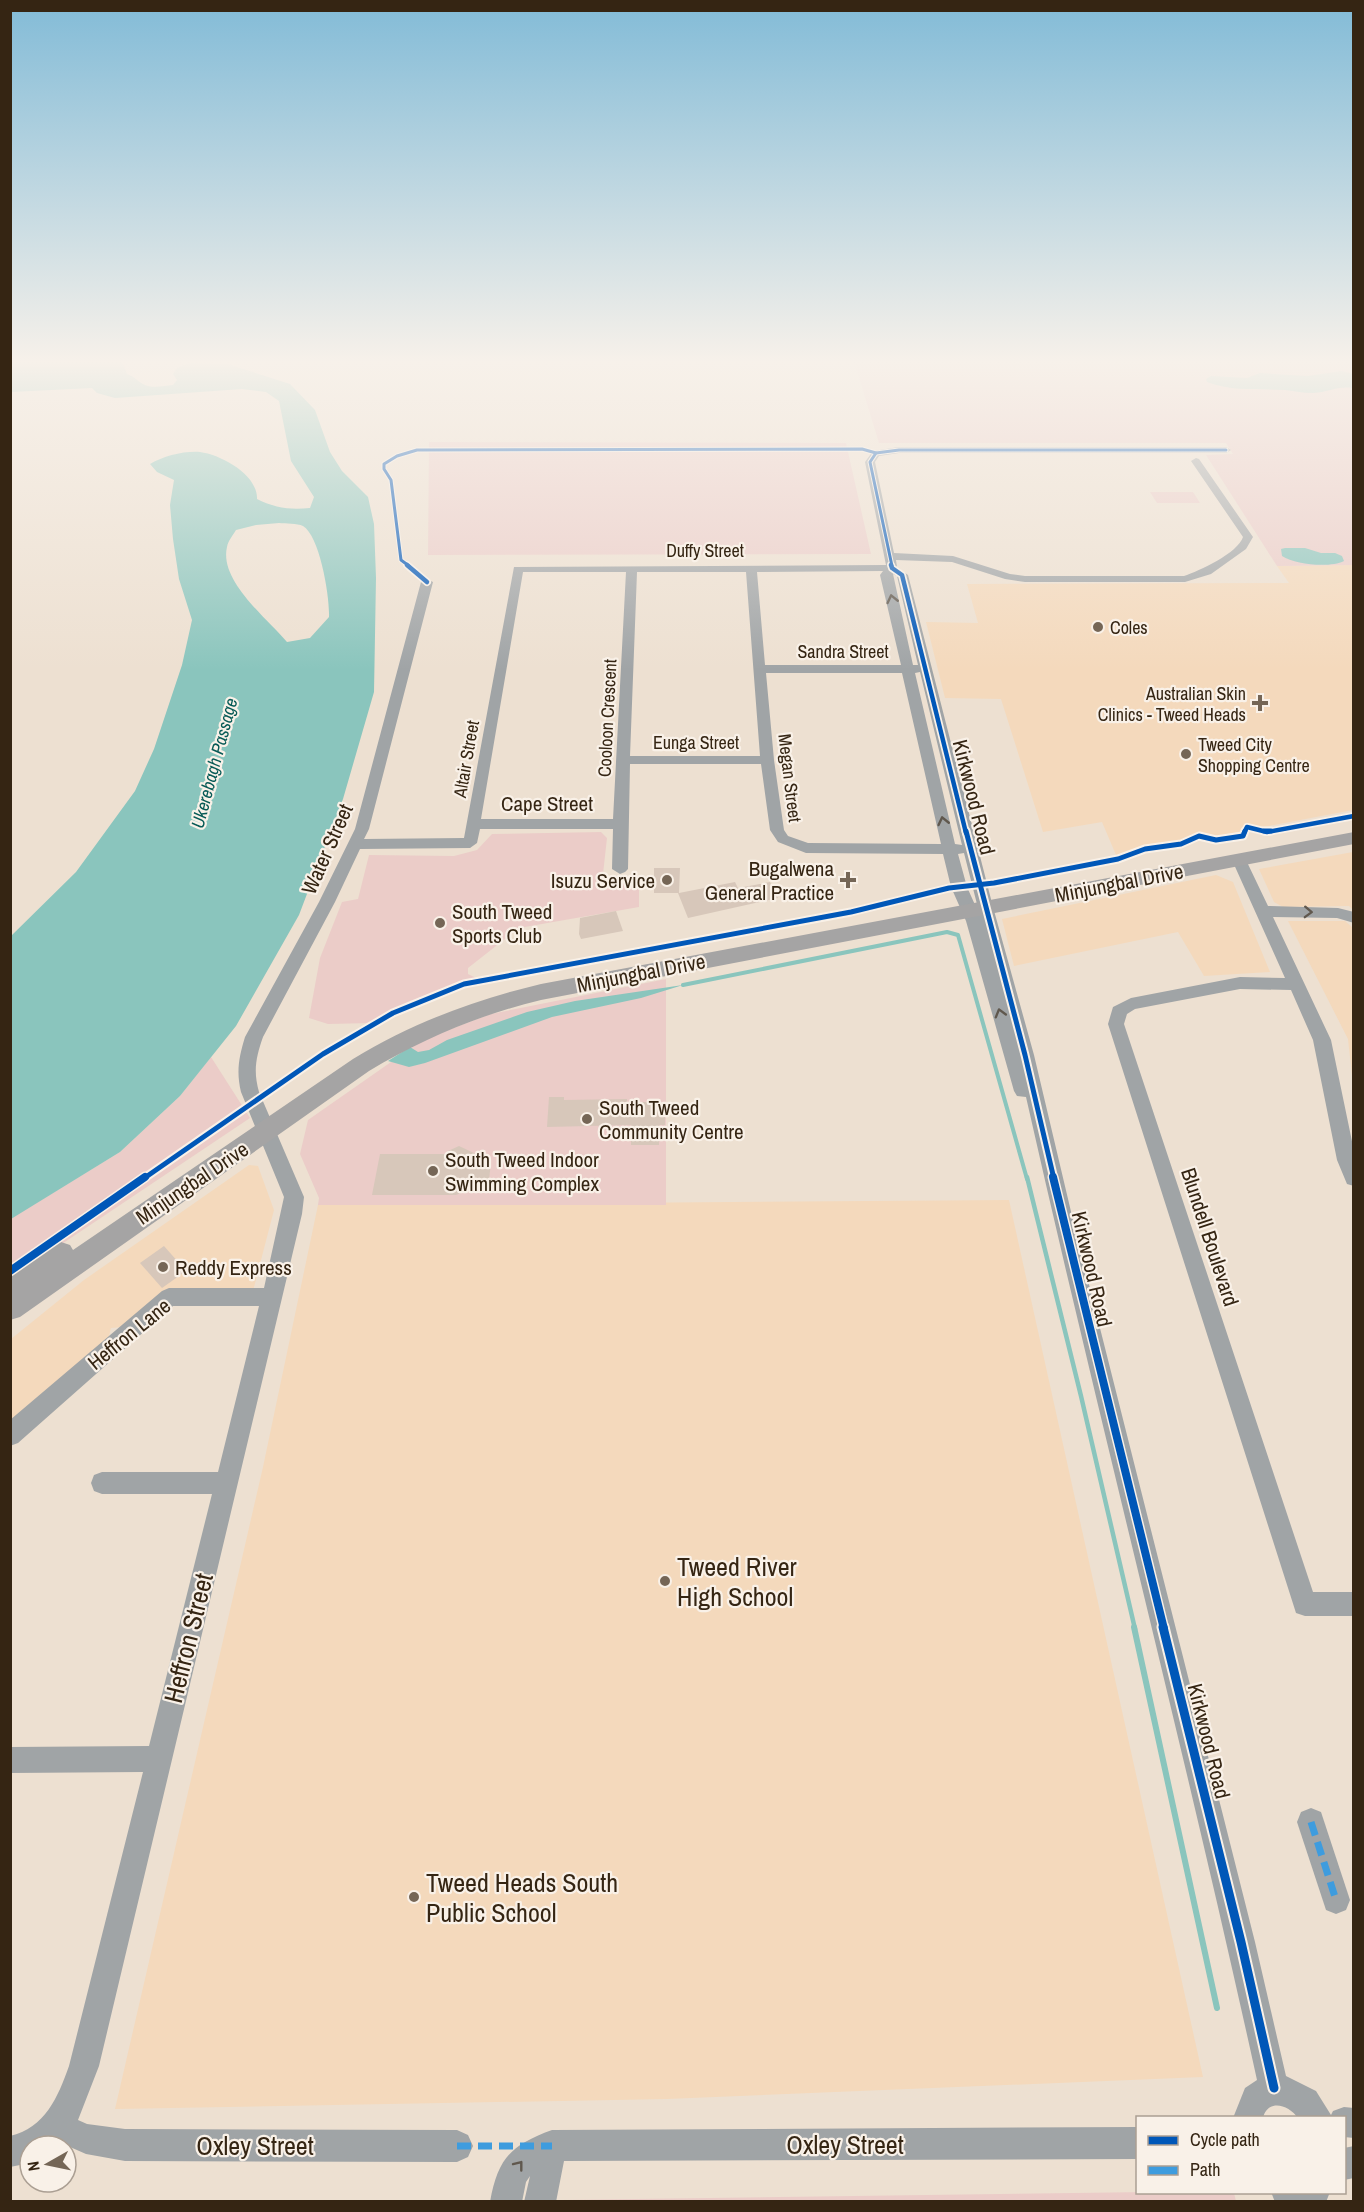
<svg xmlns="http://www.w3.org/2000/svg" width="1364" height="2212" viewBox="0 0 1364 2212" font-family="'Archivo Narrow',sans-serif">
	<rect width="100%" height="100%" fill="#ede0d1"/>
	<g fill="#f4d9bc">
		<polygon points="1353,565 1353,810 1116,855 1102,822 1043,832 1001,699 945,698 926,622 978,623 967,584 1289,583 1277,566"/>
		<polygon points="1353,852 1353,910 1349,906 1283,907 1274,902 1259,869"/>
		<polygon points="1216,875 1233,882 1270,972 1204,976 1178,932 1014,966 1002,919"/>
		<polygon points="1288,921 1345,921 1353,928 1353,1085 1348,1039"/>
		<polygon points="249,1165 258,1166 274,1210 253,1291 163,1294 122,1327 111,1328 108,1340 11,1426 11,1339 84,1280"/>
		<polygon points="1009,1200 1203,2077 667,2099 115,2109 263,1467 318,1205"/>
	</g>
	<g fill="#ebccc8">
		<polygon points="854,361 1353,361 1353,565 1277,566 1206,455 1233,454 1226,443 879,443"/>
		<polygon points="429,442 846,443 871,554 428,555"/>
		<polygon points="1150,492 1193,492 1200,503 1157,503"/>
		<polygon points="601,832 607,838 603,874 611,879 625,880 639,887 639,907 519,928 468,968 468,974 476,978 395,1008 373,1023 328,1024 309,1018 320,958 342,902 358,899 369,855 454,856 477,850 492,834"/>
		<polygon points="666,979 666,1205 318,1205 319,1198 300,1154 308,1120 424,1039 491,1014"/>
		<polygon points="211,1057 250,1118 11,1278 10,1219 120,1152 180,1096"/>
		<polygon points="1150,2192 1234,2193 1236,2201 417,2202"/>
	</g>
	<g fill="#8ac5bd" fill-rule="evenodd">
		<path d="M11,361H122L127,374C134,376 137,381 143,384C151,389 164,386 173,385L177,380L173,374L177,368L190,363L228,364L290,384L315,410L330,452L342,471L368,497L374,524L376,578L374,692L343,799L299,915L236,1026L180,1096L120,1152L11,1219V936L76,872L135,791L154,749L182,665L192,620L179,579L173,539L170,505L174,480L157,472L150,464C164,456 183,451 200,452C222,455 258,475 257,499C275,508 290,510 310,508L314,497L291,461L279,401L266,392L242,389L115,398L97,393L92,388L11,392ZM279,523C286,524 297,523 303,526C320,536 330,598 329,617L310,638L287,642C267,618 219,581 227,547C228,541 233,535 236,530L256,525Z"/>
		<path d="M1342,371L1353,374V388C1335,386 1331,392 1313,393C1303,393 1295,391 1285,390C1258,388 1233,392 1207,382L1206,379L1211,376L1247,378L1260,373L1308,376Z"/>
		<path d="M1285,548H1305L1321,553H1335L1342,556L1344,561C1330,568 1296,565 1282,556L1281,549Z"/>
		<polygon points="683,985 641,998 552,1017 425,1063 409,1067 388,1061 410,1047 418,1052 429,1050 447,1040 527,1012 575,1001"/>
	</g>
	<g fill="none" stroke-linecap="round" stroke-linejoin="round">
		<polyline stroke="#8ac5bd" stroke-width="4" points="683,985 947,932 958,935 1027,1179"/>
		<polyline stroke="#8ac5bd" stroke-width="4.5" points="1027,1177 1081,1396 1135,1629"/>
		<polyline stroke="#8ac5bd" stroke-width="6" points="1134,1627 1217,2008"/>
	</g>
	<g fill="#d7c7ba">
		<polygon points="654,868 680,868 679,893 735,882 738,888 770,882 778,898 688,918 678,893 654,893"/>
		<polygon points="616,911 623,931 581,939 579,934 580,918"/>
		<polygon points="549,1097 564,1097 564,1100 627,1099 627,1102 665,1102 665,1125 659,1125 659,1145 631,1145 631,1125 547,1127"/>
		<polygon points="459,1146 491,1161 489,1181 456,1195 372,1195 380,1154 447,1154 448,1151"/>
		<polygon points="164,1246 186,1271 162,1288 140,1263"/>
	</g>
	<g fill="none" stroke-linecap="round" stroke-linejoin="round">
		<g fill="#a0a4a6" fill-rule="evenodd">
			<path d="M899,447H1226L1231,450L1226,453H899L879,456L875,462L894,553L953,556L1010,574L1025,576H1184C1199,571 1238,553 1243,537L1191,461L1196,458L1199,459L1253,537L1246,549L1211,574L1185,582H1025L1005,579L952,562L896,560L897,567L908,575L993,907L1034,1055L1077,1237L1255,1942L1286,2076L1316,2091L1331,2115L1333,2111L1344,2107L1354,2108V2138L1344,2137V2118H1298C1289,2105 1268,2098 1263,2118H1233L1245,2088L1257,2080C1185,1751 1100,1426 1026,1097L1017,1096L1014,1091L966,921L951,887L943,854L806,853L778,842L770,830L761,764H630L628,869L625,872L620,874L612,869L613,829H480L477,843L470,848L360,849L335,902L263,1037C256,1057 253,1071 259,1092L304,1197L302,1214L99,2066L78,2120L87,2124L125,2129L457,2130L468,2135L473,2146L468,2157L457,2162L125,2161L86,2154L61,2143L58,2146H30V2163L10,2167V2136C45,2128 58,2097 69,2066L143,1772L10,1773V1747L149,1746L212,1494H102L94,1491L91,1483L94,1475L102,1472H218L259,1306H173L18,1443L10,1446V1420L162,1291L169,1288H264L284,1197L241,1092C236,1071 239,1057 245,1037L319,902L355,829L421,582L427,579L433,582L369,829L364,839L464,838L514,567L886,565L865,462L873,451ZM883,571L880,575L901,665H765L757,572ZM523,572H626L613,819H481ZM637,572H746L760,756H630ZM893,574L897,576L918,665H913ZM920,672L962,845L955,844L915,673ZM766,673H902L941,844L808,843L788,836L784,830L774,760ZM964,853L980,916L967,887L958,854Z"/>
			<polygon points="1239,855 1246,860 1268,906 1338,908 1354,912 1354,923 1337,918 1273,917 1331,1040 1354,1151 1354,1186 1347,1184 1337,1160 1313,1040 1291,990 1240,989 1135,1009 1127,1014 1124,1024 1313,1592 1354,1592 1354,1616 1305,1616 1296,1613 1108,1024 1113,1007 1131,998 1240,977 1285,978 1232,860"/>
			<polygon points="1311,1808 1321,1812 1350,1900 1346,1910 1336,1914 1326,1910 1297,1822 1301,1812"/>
			<path d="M1138,2127V2159L564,2161L556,2202H524L530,2176L526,2182L522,2202H490C498,2158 511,2145 552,2130Z"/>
			<polygon points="1354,2146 1354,2178 1344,2180 1344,2148"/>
			<polygon points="1271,2192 1330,2192 1326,2202 1275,2202"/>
		</g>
		<path fill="#a5a4a4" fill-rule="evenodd" d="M1354,832V844L541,1000C479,1015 424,1038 369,1071L20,1317L10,1320V1272L52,1245L61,1242L70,1245L73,1250L353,1059C412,1023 474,1000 541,984Z"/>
		<g stroke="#3e9cde" stroke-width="7" stroke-dasharray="14 7" stroke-linecap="butt">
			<polyline points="1311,1822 1336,1900"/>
			<polyline points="457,2146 552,2146"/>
		</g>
		<defs>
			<g id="cycleway-far4">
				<polyline points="409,566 401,560 391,480 384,469 384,464 397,456 417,450 862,449 876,453"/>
				<polyline points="892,566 870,462 876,453 899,450 1226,450"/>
			</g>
			<g id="cycleway-far3">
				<polyline points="407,565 427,582"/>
				<polyline points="891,565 892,568 902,575 966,833"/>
				<polyline points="1244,833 1247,827 1267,832 1354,816"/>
			</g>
			<g id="cycleway-far2">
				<polyline points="966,831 1025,1055 1054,1179"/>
				<polyline points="1264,831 1271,831"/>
				<polyline points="143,1179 323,1054 393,1013 464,984 851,912 949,888 994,883 1118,859 1145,849 1181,844 1199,836 1216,840 1243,836 1245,831"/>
			</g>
			<g id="cycleway-far1">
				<polyline points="1053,1177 1164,1629"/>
				<polyline points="10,1271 145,1177"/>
			</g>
			<polyline id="cycleway" points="1163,1627 1241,1942 1274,2088"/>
		</defs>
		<use href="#cycleway-far4" stroke="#f9f1e8" stroke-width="5"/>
		<use href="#cycleway-far3" stroke="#f9f1e8" stroke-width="8"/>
		<use href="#cycleway-far2" stroke="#f9f1e8" stroke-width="9"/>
		<use href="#cycleway-far1" stroke="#f9f1e8" stroke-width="11"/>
		<use href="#cycleway" stroke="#f9f1e8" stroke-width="13"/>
		<use href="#cycleway-far4" stroke="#0057b8" stroke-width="3"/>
		<use href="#cycleway-far3" stroke="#0057b8" stroke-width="4.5"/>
		<use href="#cycleway-far2" stroke="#0057b8" stroke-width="5"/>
		<use href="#cycleway-far1" stroke="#0057b8" stroke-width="8"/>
		<use href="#cycleway" stroke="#0057b8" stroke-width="9"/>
	</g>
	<defs><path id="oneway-chevron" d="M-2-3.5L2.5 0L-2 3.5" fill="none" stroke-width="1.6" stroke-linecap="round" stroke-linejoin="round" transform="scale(1.5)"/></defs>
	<g stroke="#60584e">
		<use href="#oneway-chevron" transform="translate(892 599) rotate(-103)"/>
		<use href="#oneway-chevron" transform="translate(943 821) rotate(-103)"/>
		<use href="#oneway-chevron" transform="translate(1308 912) rotate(2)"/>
		<use href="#oneway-chevron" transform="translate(1000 1013) rotate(-106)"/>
		<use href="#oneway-chevron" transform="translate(519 2165) rotate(-52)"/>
	</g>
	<linearGradient id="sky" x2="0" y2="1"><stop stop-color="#82bbd7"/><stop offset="0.54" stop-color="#f7f1ea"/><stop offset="1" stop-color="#f7f1ea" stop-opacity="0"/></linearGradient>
	<rect width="1364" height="670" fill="url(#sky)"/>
	<g fill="#756656" stroke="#f9f1e8" stroke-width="2">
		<circle cx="1098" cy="627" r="6"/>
		<path d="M1257 694h6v6h6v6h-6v6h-6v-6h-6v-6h6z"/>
		<circle cx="1186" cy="754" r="6"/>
		<circle cx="667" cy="880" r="6"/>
		<path d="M845 871h6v6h6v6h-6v6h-6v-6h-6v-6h6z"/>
		<circle cx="440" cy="923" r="6"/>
		<circle cx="587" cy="1119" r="6"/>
		<circle cx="433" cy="1171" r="6"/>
		<circle cx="163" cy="1267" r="6"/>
		<circle cx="665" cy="1581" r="6"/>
		<circle cx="414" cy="1897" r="6"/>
	</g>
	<g text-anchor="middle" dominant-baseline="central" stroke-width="4.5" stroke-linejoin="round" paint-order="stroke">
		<g font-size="18" fill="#352513" stroke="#f9f1e8">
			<text x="705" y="550">Duffy Street</text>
			<text x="843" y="651">Sandra Street</text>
			<text transform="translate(607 718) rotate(-87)">Cooloon Crescent</text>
			<text x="696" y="742">Eunga Street</text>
			<text transform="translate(466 759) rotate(-80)">Altair Street</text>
			<text transform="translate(790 778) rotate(83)">Megan Street</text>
		</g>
		<g font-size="18" fill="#352513" stroke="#f9f1e8" text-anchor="start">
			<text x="1110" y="627">Coles</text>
			<text x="1246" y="693" text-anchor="end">Australian Skin<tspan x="1246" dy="21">Clinics - Tweed Heads</tspan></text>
			<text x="1198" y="744">Tweed City<tspan x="1198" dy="21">Shopping Centre</tspan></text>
		</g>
		<g font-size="18" font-style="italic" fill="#075a56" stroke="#f9f1e8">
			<text transform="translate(214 763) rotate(-75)">Ukerebagh Passage</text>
		</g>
		<g font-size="21" fill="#352513" stroke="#f9f1e8">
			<text transform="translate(974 797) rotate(76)">Kirkwood Road</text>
			<text x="547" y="803">Cape Street</text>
			<text transform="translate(327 849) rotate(-66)">Water Street</text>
			<text transform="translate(1119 883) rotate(-11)">Minjungbal Drive</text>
			<text transform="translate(641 973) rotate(-11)">Minjungbal Drive</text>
			<text transform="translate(192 1183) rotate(-34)">Minjungbal Drive</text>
			<text transform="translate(1210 1237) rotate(72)">Blundell Boulevard</text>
			<text transform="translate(1092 1269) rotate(77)">Kirkwood Road</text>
			<text transform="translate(129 1334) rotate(-39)">Heffron Lane</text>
			<text transform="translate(1209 1741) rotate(76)">Kirkwood Road</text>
		</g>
		<g font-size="21" fill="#352513" stroke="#f9f1e8" text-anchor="start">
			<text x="834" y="868" text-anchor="end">Bugalwena<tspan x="834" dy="24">General Practice</tspan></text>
			<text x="655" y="880" text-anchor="end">Isuzu Service</text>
			<text x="452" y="911">South Tweed<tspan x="452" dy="24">Sports Club</tspan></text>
			<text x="599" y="1107">South Tweed<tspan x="599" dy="24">Community Centre</tspan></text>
			<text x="445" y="1159">South Tweed Indoor<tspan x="445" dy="24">Swimming Complex</tspan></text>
			<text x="175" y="1267">Reddy Express</text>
		</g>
		<g font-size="26" fill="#352513" stroke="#f9f1e8" text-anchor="start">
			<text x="677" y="1566">Tweed River<tspan x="677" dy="30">High School</tspan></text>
			<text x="426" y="1882">Tweed Heads South<tspan x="426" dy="30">Public School</tspan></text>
		</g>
		<g font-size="26" fill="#352513" stroke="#f9f1e8">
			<text transform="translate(188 1638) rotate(-76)">Heffron Street</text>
			<text x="845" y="2144">Oxley Street</text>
			<text x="255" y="2145">Oxley Street</text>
		</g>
	</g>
	<rect width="1364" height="2212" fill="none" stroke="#352513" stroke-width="24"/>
	<rect x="1136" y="2116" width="210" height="78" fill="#f9f1e8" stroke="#ab9f93" stroke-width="1.5"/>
	<rect x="1148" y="2136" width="30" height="9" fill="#0057b8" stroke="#ab9f93" stroke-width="1.5"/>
	<text x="1190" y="2146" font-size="18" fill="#352513">Cycle path</text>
	<rect x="1148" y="2166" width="30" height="9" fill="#3e9cde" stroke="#ab9f93" stroke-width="1.5"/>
	<text x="1190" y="2176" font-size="18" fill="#352513">Path</text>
	<g transform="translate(48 2164) rotate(261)"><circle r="28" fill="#f9f1e8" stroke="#ab9f93" stroke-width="1.5"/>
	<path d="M0-4.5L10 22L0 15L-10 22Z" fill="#756656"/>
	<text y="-9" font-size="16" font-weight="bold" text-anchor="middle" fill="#352513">N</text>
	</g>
</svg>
